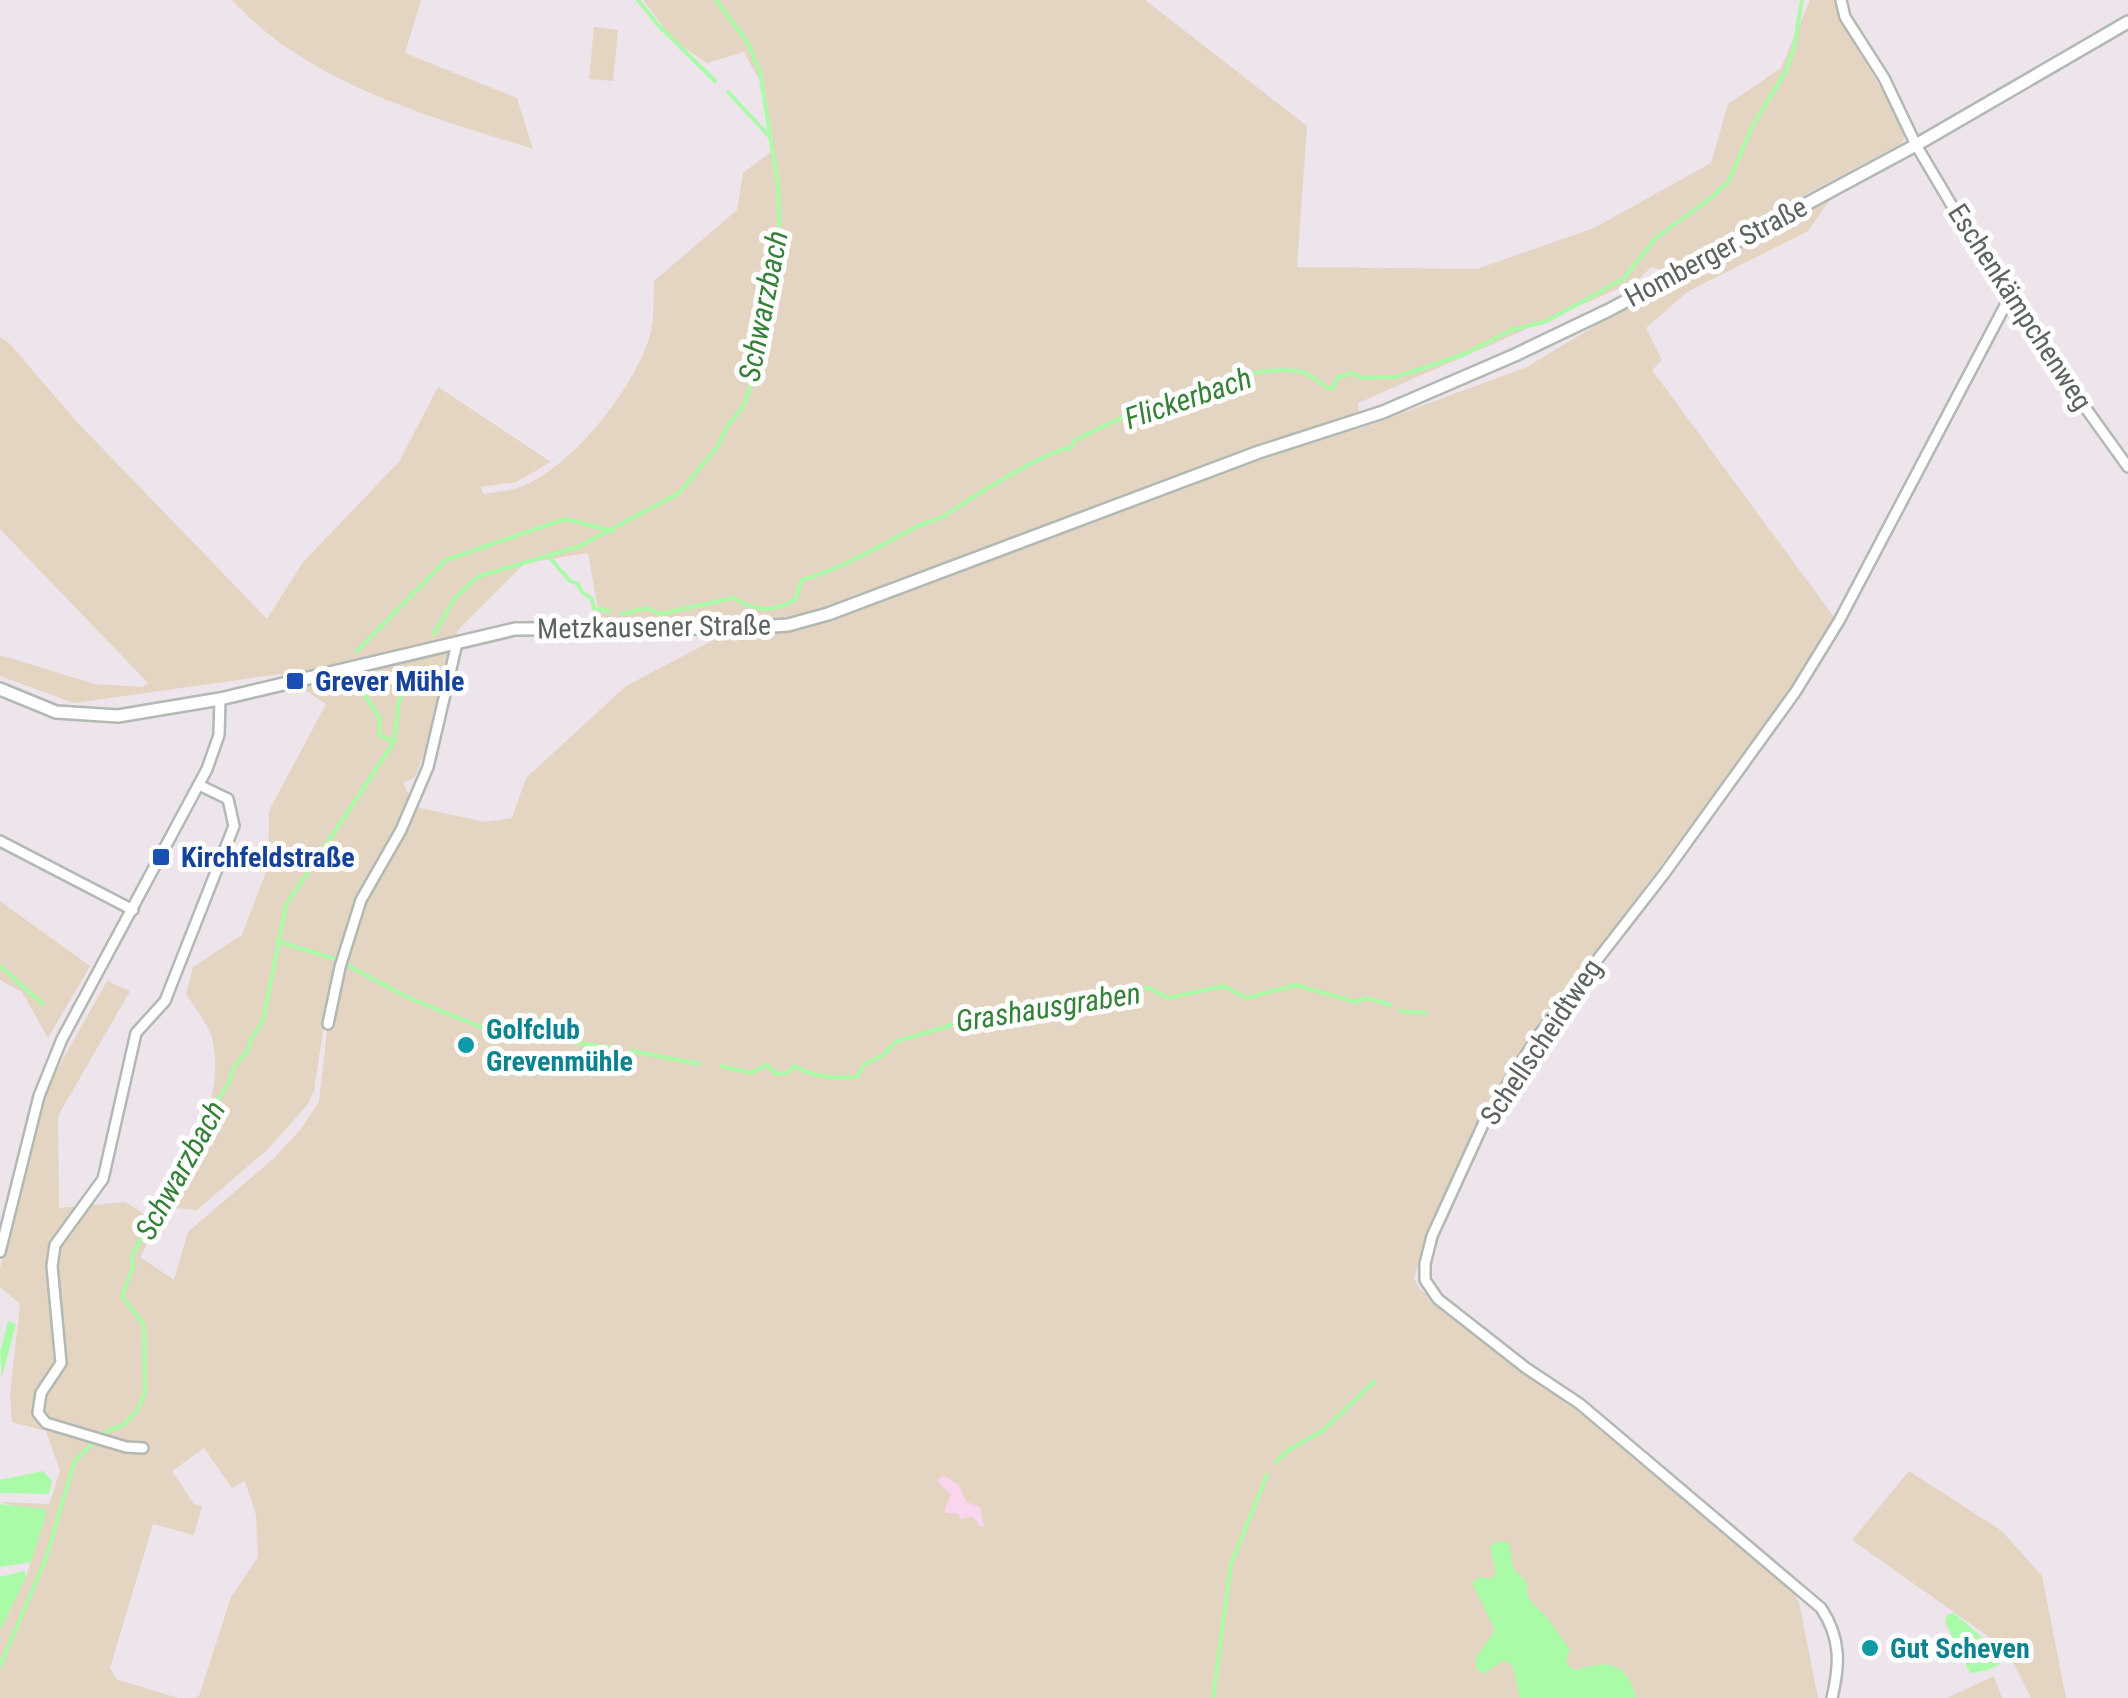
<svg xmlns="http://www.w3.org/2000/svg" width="2128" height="1698" viewBox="0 0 2128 1698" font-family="'Roboto Condensed',sans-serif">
	<rect width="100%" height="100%" fill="#eee4eb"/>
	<g fill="#e4d4c2" fill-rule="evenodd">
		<path d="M232,0H421L405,53L517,98L533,149C427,115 310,85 232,0Z"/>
		<path d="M643,0H1145L1307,126L1297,267L1477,269L1594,228L1711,163L1728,104L1781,68L1810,0H1834L1839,19L1881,88L1905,135L1902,143L1663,270L1651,267L1638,280L1358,403L1359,429L1527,367L1672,279L1835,193L1808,231L1687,292L1646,328L1662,360L1652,370L1834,617L1793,688L1514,1063C1475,1130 1438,1203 1414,1278L1419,1288L1453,1317L1524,1374L1578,1411L1790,1588L1799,1602L1818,1698H195L199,1696L231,1597L258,1557L256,1515L245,1481L232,1488L204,1448L172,1471L194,1504L202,1506L194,1535L153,1524L110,1668L116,1679L178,1698H0V1631L26,1577L46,1514L0,1502L49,1504L60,1471L46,1431L12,1422L10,1394L20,1304L0,1287V1269L19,1184L45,1091L107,981L130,991L58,1116L59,1208L125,1202L159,1223L140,1257L174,1280L188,1232L273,1159L301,1129L319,1102L330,1005L341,949L327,1003L314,1091L308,1104L268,1149L197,1210L166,1207L152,1213C185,1160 225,1108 213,1042C210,1026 195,1008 186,994L193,967L242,935L268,867L269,811L326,704L280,674L74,703L0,676V655L95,684L142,687L148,683L0,529V337L10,344L77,422L267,619L303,562L399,462L438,387L551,462L516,482L481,487L483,494C493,492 504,492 514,489C568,474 635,388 650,335C655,318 653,298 654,281L737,210L743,173L772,151L765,90L744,52L707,63L674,41ZM588,553L600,621L746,623L626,686L526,778L512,818L485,822L411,806L354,904L412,801L403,783L415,777L439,713L458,630L525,563Z"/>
		<polygon points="594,27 618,30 613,81 589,79"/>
		<polygon points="0,901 90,966 48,1038 22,992 0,980"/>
		<polygon points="1909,1471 2002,1531 2042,1576 2066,1698 2031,1698 2006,1649 1852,1540"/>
		<polygon points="1994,1676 2002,1698 1947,1698"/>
	</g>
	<polygon fill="#f9d5ee" points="945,1476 959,1485 966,1502 980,1507 984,1527 979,1526 972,1516 961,1519 956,1513 946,1513 944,1510 951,1494 937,1482 940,1477"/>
	<g fill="#aafba7">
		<polygon points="8,1321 16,1324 2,1377 0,1352"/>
		<polygon points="43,1471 52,1481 49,1494 0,1493 0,1480"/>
		<polygon points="0,1504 44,1509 46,1514 31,1562 0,1567"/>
		<path d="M1499,1541L1509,1543L1513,1568L1527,1583L1528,1598L1549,1620L1570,1650L1566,1659L1568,1666L1575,1670C1608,1660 1627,1661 1636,1698H1520L1512,1664L1503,1661L1483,1674L1477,1669L1475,1659L1495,1630L1472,1583L1479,1577L1490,1579L1496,1573L1490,1546Z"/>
		<polygon points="25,1571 26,1577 0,1631 0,1577"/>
		<polygon points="1954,1613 2002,1655 2000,1664 1988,1670 1970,1673 1945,1622 1947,1615"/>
	</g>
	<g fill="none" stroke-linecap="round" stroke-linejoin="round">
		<g stroke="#aafba7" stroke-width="4">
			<polyline points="638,0 658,25 715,81"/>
			<polyline points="728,92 769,136"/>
			<polyline points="551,559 570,581 578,584 581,591 592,599 594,608 609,611"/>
			<path d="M622,614L647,608L660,614L733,598C757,611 771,613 795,600L802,580C843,568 876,548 914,528C924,522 940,520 949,513C971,498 1048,449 1071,448L1075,440C1135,411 1228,364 1297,371C1312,372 1317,384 1329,388L1334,387L1337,378L1352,373L1362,378L1395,377L1430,366L1467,353L1509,331L1547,321L1623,279L1656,238L1712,197L1729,181L1753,125L1786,71L1794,48L1802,0"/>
			<polyline points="434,634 454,599 477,577 580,546 679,493 717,447 729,424 744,406 762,347 780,244 778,185 760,72 748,43 716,0"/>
			<polyline points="357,651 446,560 565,519 613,531"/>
			<polyline points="363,692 380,719 379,735 393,741"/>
			<polyline points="277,941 335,959"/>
			<polyline points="347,965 409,998 493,1032 616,1048"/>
			<polyline points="0,966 43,1004"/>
			<polyline points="1400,1011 1426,1013"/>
			<polyline points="632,1051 699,1064"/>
			<path d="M721,1066L751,1073L767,1065L776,1074L787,1073L795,1066C809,1076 841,1080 857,1076L865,1064L883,1055L897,1041L952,1025L962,1016L1032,1009L1046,1002L1086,995L1113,999L1134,990L1149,988L1168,998L1224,986L1246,998L1296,985L1355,1002L1367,998L1391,1005"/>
			<polyline points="1276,1462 1288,1450 1322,1431 1375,1381"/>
			<polyline points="0,1666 45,1561 75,1460 107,1431 123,1425 136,1412 145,1393 144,1325 122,1296 133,1267 132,1256 166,1190 230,1080 234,1066 247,1052 251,1039 263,1021 286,905 394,742 399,700 419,670"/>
			<polyline points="1213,1698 1231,1564 1267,1475"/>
		</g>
		<defs>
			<g id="minor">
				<polyline points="1841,0 1845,17 1884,78 1916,145 2008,300 2128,467"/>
				<polyline points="0,841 133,910"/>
				<polyline points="328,1024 340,967 361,900 401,830 428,767 457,643"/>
				<polyline points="0,1252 39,1096 62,1039 207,769 219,735 220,699"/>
				<polyline points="143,1448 126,1447 46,1423 38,1413 41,1393 61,1363 52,1266 55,1245 103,1179 136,1033 165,1001 234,826 228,799 199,785"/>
				<path d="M1832,1698C1840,1664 1841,1638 1821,1608L1580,1404L1526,1368L1438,1299L1425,1280V1264L1432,1236L1486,1118L1538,1036L1664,874L1796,691L1839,621L2008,300"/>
			</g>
			<polyline id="secondary" points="0,689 56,712 118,716 220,699 515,629 746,628 788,625 828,614 1259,452 1383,412 1515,355 1609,310 1916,145 2128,22"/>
		</defs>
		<use href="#minor" stroke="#b2b9b3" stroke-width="14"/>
		<use href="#secondary" stroke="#b1b9b2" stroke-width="16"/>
		<use href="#minor" stroke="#fff" stroke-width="9"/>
		<use href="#secondary" stroke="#fff" stroke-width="11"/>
	</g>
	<g fill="#1a4fb4" stroke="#fff" stroke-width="4">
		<rect x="285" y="671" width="20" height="20" rx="5"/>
		<rect x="151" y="847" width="20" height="20" rx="5"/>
	</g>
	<g fill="#0f9aa8" stroke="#fff" stroke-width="4">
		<circle cx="466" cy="1045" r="10"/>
		<circle cx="1870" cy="1648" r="10"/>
	</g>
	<g text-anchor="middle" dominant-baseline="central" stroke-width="10" stroke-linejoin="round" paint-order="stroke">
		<g font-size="28" fill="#5c645d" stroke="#fff">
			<text transform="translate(1716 252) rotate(-28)">Homberger Straße</text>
			<text transform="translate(2020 307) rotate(57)">Eschenkämpchenweg</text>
			<text transform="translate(654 627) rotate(-1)">Metzkausener Straße</text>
			<text transform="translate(1541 1042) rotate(-56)">Schellscheidtweg</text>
		</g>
		<g font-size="28" font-weight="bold" fill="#164399" stroke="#fff" text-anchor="start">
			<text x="315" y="681">Grever Mühle</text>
			<text x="181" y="857">Kirchfeldstraße</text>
		</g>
		<g font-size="28" font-weight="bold" fill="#0d838f" stroke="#fff" text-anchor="start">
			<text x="486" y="1029">Golfclub<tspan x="486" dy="32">Grevenmühle</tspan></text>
			<text x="1890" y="1648">Gut Scheven</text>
		</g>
		<g font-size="30" font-style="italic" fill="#368139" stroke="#fff">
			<text transform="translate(763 306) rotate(-79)">Schwarzbach</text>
			<text transform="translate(1188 398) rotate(-19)">Flickerbach</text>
			<text transform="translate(1048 1007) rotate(-9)">Grashausgraben</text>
			<text transform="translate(180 1170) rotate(-61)">Schwarzbach</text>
		</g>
	</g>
</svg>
